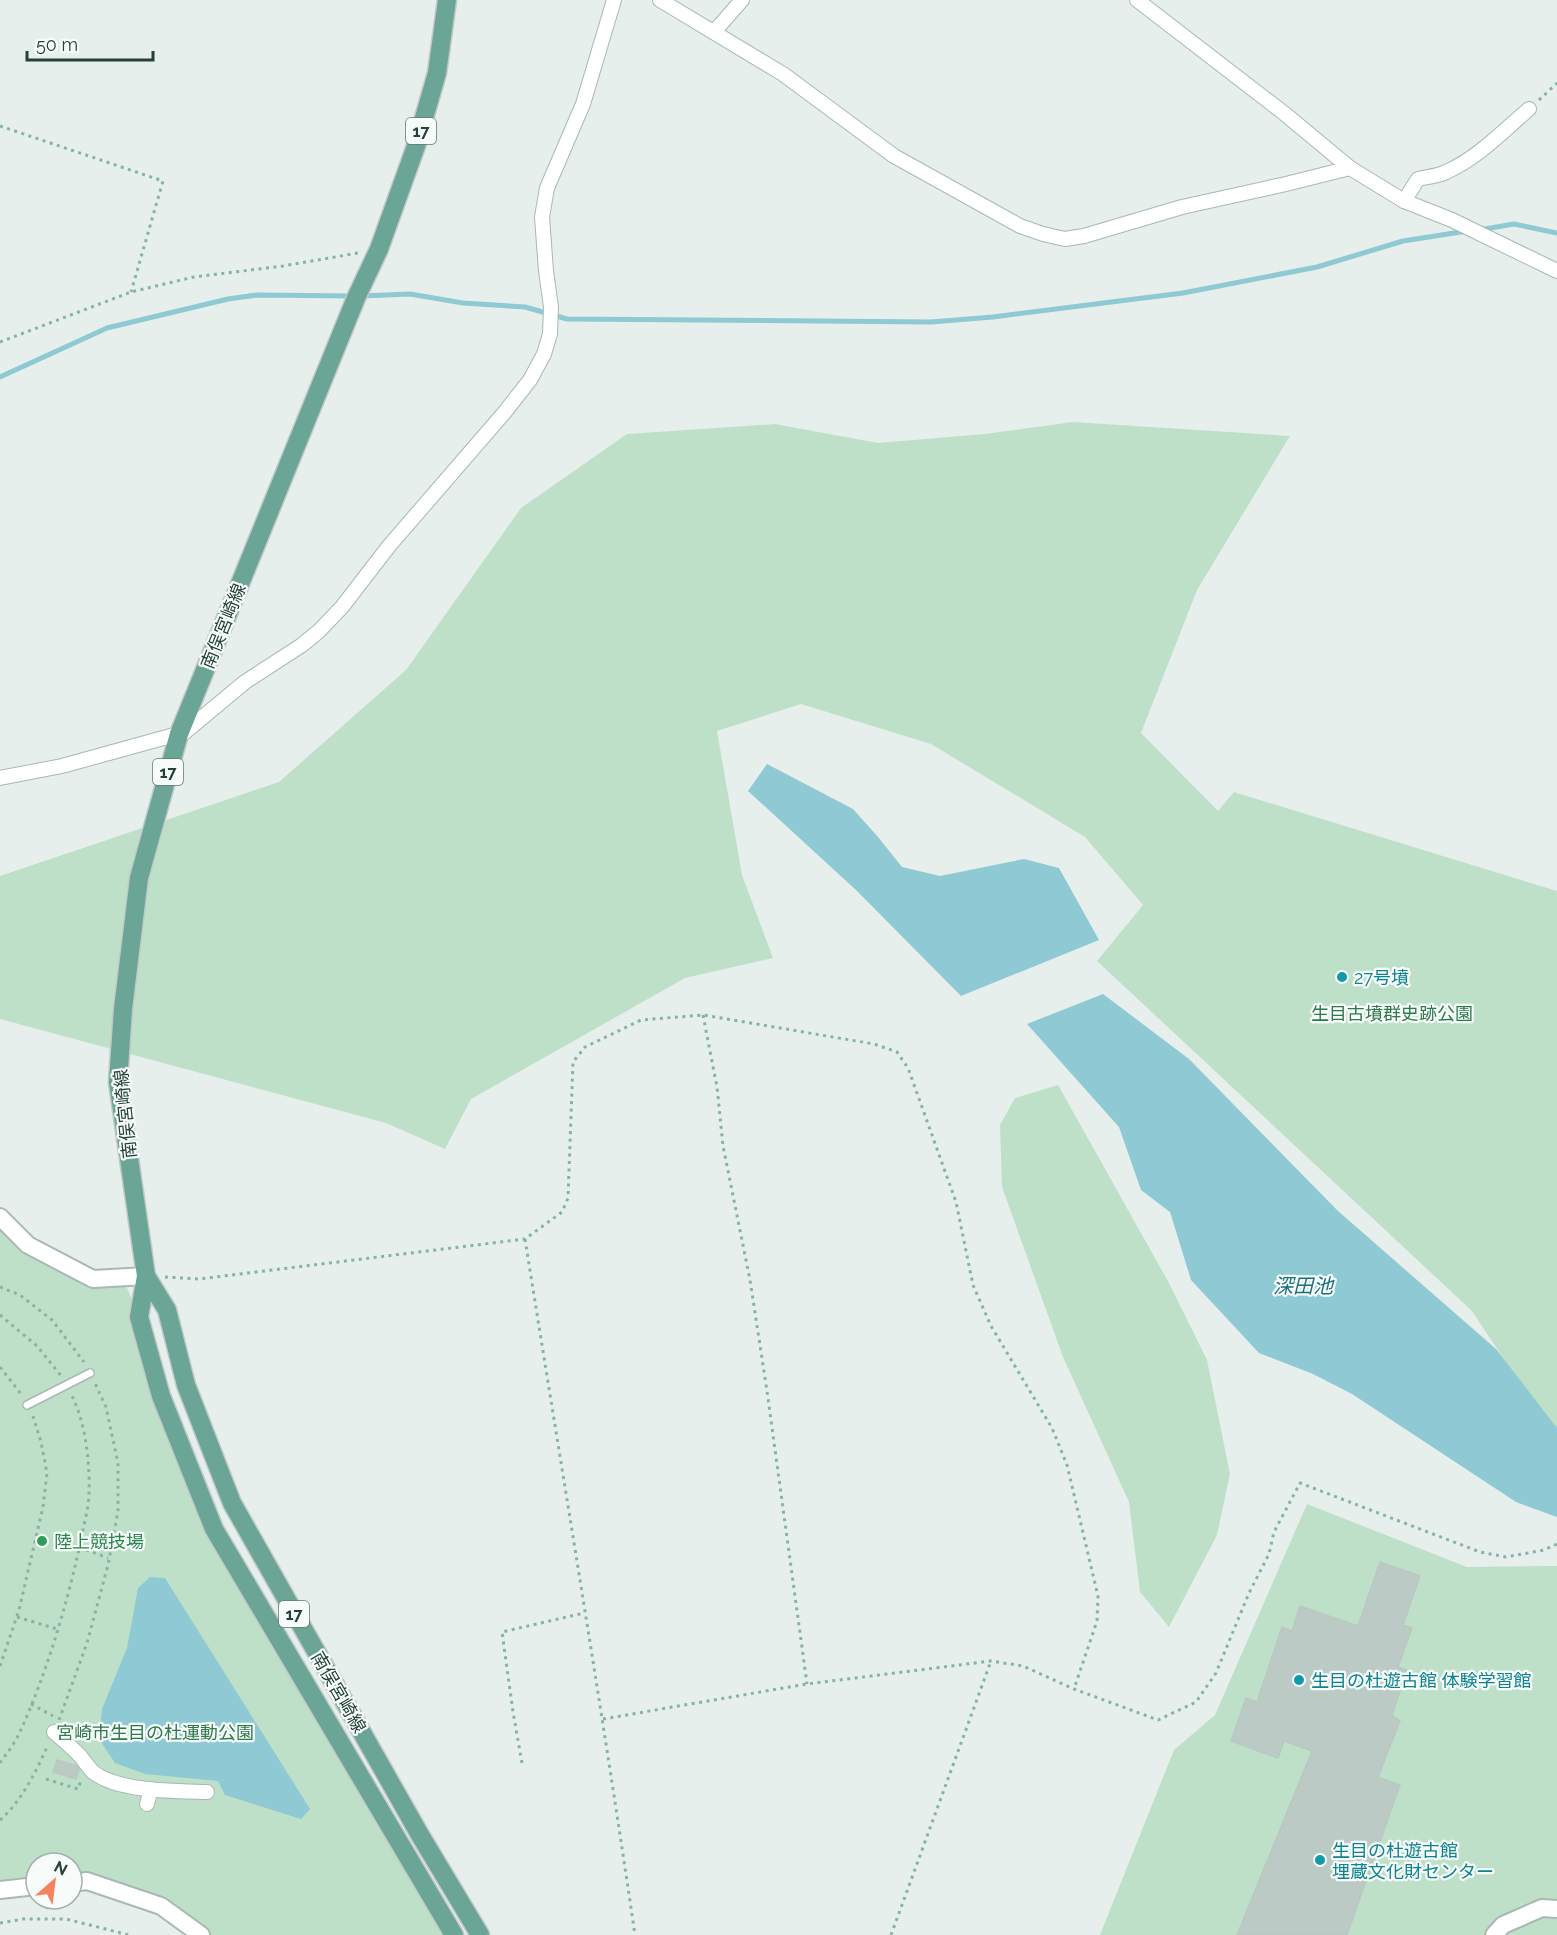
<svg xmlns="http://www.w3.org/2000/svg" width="1557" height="1935" viewBox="0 0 1557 1935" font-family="Raleway,'Noto Sans JP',sans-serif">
	<rect width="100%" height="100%" fill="#e6efeb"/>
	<g fill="#bfe0c8">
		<polygon points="1073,422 1290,436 1197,590 1141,733 1218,811 1234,792 1557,891 1557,1430 1542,1417 1472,1311 1097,961 1143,905 1085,837 931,744 801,704 717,731 742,875 773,958 685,978 471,1099 445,1149 386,1123 0,1019 0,876 279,782 406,670 521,508 627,434 775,424 878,443 985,434"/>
		<polygon points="1058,1085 1169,1283 1207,1360 1230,1474 1217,1535 1169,1627 1140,1592 1129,1502 1063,1357 1002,1187 1000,1125 1015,1098"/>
		<polygon points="0,1217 93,1279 123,1278 139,1317 214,1529 454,1935 201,1935 161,1906 72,1883 72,1863 36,1863 36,1886 0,1890"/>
		<polygon points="1307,1504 1467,1567 1557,1566 1557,1935 1100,1935 1174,1750 1215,1715"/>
	</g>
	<g fill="#8ec9d4">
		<polygon points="767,764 853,809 878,837 902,867 940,876 1024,859 1059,868 1099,940 961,996 856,890 748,791"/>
		<polygon points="1103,994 1189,1059 1338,1211 1496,1349 1557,1428 1557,1517 1516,1502 1352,1394 1313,1374 1259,1353 1191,1280 1170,1212 1141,1190 1119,1127 1027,1024"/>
		<polygon points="150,1577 165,1578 310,1809 301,1819 225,1795 218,1781 145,1774 115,1763 99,1739 102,1709 127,1648 138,1588"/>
	</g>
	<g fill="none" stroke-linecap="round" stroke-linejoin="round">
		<g stroke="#8ec9d4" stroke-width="5">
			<polyline points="1479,230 1514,224 1557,233"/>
			<polyline points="362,296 410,294 463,303 525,307 567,319 931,322 993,317 1183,293 1317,267 1403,241 1467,231"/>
			<polyline points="0,377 107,328 228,299 257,295 353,296"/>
		</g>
	</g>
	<g fill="#bbcac4" stroke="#b8c9c2" stroke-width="1.5">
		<polygon points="1380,1562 1420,1576 1403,1625 1412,1628 1398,1667 1407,1670 1392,1715 1400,1721 1378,1777 1400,1785 1347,1935 1237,1935 1312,1751 1284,1741 1278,1758 1231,1741 1246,1698 1257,1702 1282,1627 1292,1631 1300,1606 1358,1626"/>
		<polygon points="57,1760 77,1766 79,1769 76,1779 53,1772"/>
	</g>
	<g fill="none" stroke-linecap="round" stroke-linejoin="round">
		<defs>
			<polyline id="service" points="27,1405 90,1373"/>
			<g id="minor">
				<polyline points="660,0 783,74 894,156 1020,226 1043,234 1065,239 1084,236 1182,207 1286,184 1350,168"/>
				<polyline points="1137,0 1285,114 1350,168 1404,201 1452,220 1557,271"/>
				<polyline points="714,32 742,0"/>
				<path d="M1404,201L1418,179C1427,177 1438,176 1446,172C1478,158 1503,131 1529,109"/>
				<polyline points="0,778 62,766 185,732 245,682 302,645 319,631 342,607 389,546 504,413 530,380 544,354 550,334 551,307 546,271 542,217 547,188 583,104 614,0"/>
				<path d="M54,1732C63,1740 73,1748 81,1757C85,1762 89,1768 93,1772C118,1792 176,1791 207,1792"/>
				<polyline points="147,1804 151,1789"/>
			</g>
			<g id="tertiary">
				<polyline points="0,1217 28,1245 93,1279 146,1276"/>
				<polyline points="72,1883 87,1881 161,1906 201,1935"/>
				<polyline points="0,1890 36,1886"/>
				<polyline points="1494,1935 1503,1925 1542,1908 1557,1909"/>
			</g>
			<g id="primary">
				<polyline points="447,0 437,73 416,146 379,249 356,298 179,734 139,878 123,1009 118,1082 146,1276 139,1317 161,1396 214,1529 454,1935"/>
				<polyline points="146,1276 167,1310 186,1385 232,1503 420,1835 480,1935"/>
			</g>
		</defs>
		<use href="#service" stroke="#a8b8b2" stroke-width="10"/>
		<use href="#minor" stroke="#a8b8b2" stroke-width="16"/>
		<use href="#tertiary" stroke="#a8b8b2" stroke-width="20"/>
		<use href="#primary" stroke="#c2cac8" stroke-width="21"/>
		<g stroke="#86b3a5" stroke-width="3" stroke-dasharray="3 4.5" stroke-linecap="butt">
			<polyline points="1539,100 1557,83"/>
			<polyline points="0,126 163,181 131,292"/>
			<polyline points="0,342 131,292 194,277 283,266 358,253"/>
			<polyline points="703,1015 717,1087 723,1146 750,1280 767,1391 807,1684"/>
			<path d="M525,1239C562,1471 601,1703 635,1935"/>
			<polyline points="165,1277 199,1279 525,1239 562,1212 568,1198 573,1062 585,1047 641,1020 703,1015 874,1044 897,1052 908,1068 956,1202 973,1285 991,1326 1052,1428 1067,1465 1098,1596 1097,1621 1074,1689"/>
			<polyline points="0,1287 20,1295 52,1320 84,1362"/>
			<polyline points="0,1315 37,1346 62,1377"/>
			<polyline points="0,1367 21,1394"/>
			<polyline points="79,1547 108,1558"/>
			<polyline points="17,1617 57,1629"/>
			<polyline points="0,1666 19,1610 43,1507 47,1473 41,1442 32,1413"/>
			<polyline points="31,1704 53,1716"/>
			<polyline points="603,1719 807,1684 991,1661 1023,1666 1074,1689 1158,1720 1196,1702 1216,1673 1249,1593 1269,1554 1274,1532 1300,1483 1480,1552 1506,1557 1544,1550 1557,1544"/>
			<polyline points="59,1720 87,1643 108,1565 118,1511 118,1463 106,1407 94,1381"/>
			<path d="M0,1763C7,1753 15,1743 20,1732C45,1677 66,1608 79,1549C82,1531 88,1513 89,1495C90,1463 86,1424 72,1396"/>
			<polyline points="522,1763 513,1712 502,1632 584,1613"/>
			<polyline points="46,1779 78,1789 81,1780"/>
			<path d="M0,1820C22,1801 36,1771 48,1745"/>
			<polyline points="0,1923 23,1919 66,1919 129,1935"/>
			<polyline points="891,1935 991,1661"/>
		</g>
		<use href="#service" stroke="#fff" stroke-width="7"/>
		<use href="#minor" stroke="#fff" stroke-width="14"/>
		<use href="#tertiary" stroke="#fff" stroke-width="16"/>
		<use href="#primary" stroke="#6aa596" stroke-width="18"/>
	</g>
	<g fill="#0f9aa8" stroke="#f7fbf9" stroke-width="2">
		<circle cx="1342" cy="977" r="6"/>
		<circle cx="1299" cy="1680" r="6"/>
		<circle cx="1320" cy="1860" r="6"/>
	</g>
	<circle fill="#2e9e5b" stroke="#f7fbf9" stroke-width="2" cx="42" cy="1541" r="6"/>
	<g text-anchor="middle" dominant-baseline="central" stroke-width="4.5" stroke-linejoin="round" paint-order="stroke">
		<g fill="#f7fbf9" stroke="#637a73" stroke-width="1.5">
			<rect x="406" y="118" width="30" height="26" rx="4.5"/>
			<rect x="153" y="759" width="30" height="26" rx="4.5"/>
			<rect x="279" y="1601" width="30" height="26" rx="4.5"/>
		</g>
		<g font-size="16" font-weight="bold" fill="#24423a">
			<text x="421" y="131">17</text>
			<text x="168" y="772">17</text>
			<text x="294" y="1614">17</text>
		</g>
		<g font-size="18" fill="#24423a" stroke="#f7fbf9">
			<text transform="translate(223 626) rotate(-68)">南俣宮崎線</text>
			<text transform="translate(125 1114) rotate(-96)">南俣宮崎線</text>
			<text transform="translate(339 1692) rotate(60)">南俣宮崎線</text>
		</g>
		<g font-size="18" fill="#0d838f" stroke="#f7fbf9" text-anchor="start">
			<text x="1354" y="977">27号墳</text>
			<text x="1311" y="1680">生目の杜遊古館 体験学習館</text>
			<text x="1332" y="1850">生目の杜遊古館<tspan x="1332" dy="21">埋蔵文化財センター</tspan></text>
		</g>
		<g font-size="18" fill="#2d7a4b" stroke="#f7fbf9">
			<text x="1392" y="1013">生目古墳群史跡公園</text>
			<text x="155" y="1732">宮崎市生目の杜運動公園</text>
		</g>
		<g font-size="18" fill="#27864d" stroke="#f7fbf9" text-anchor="start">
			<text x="54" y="1541">陸上競技場</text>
		</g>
		<g font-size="20" font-style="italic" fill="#1c6f80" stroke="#f7fbf9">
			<text x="1303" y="1286">深田池</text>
		</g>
	</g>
	<g transform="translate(54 1881) rotate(28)"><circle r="28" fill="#f7fbf9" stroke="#a3b1ad" stroke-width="1.5"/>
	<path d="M0-4.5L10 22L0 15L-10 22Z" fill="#f4845f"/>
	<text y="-9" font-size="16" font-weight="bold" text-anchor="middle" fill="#24423a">N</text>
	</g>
	<path d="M27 51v9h126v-9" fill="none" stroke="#24423a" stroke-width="3"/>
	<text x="36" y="51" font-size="18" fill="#24423a" stroke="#f7fbf9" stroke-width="4.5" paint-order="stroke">50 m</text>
</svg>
